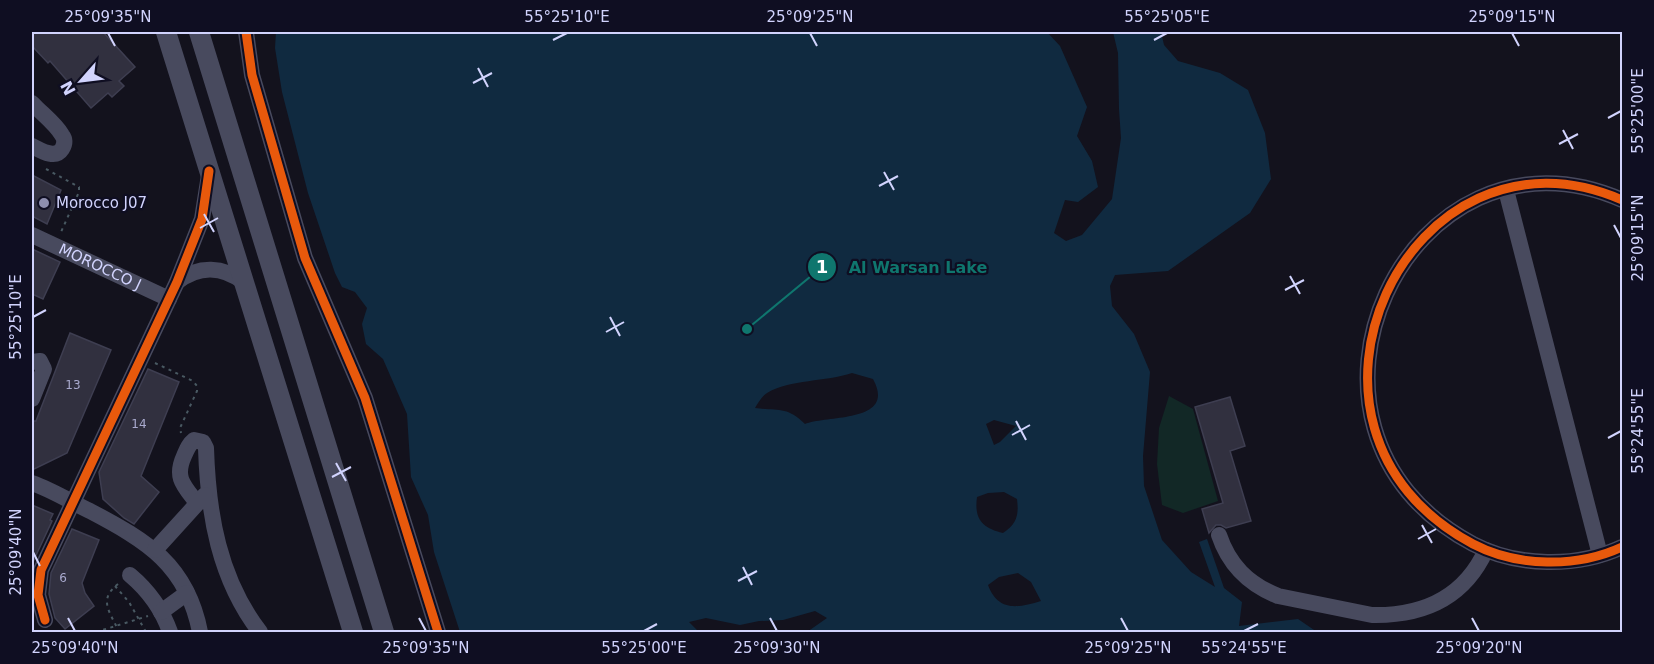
<svg xmlns="http://www.w3.org/2000/svg" width="1654" height="664" viewBox="0 0 1654 664" font-family="'DejaVu Sans',sans-serif">
	<rect width="100%" height="100%" fill="#13121d"/>
	<polygon fill="#122826" points="1169,396 1193,409 1218,501 1183,513 1162,505 1157,464 1159,428"/>
	<path fill="#102a40" fill-rule="evenodd" d="M276,32H1047L1060,46L1087,107L1077,136L1092,161L1098,187L1078,202L1065,200L1054,233L1066,241L1082,235L1112,199L1121,138L1119,109L1118,53L1113,32H1161L1164,45L1178,61L1220,73L1248,90L1265,133L1271,179L1250,213L1168,271L1115,275L1110,286L1112,306L1134,334L1150,372L1143,456L1144,486L1162,540L1191,572L1215,587L1199,542L1207,539L1224,588L1242,602L1239,626L1298,619L1317,632H807L827,618L815,611L783,620L759,621L740,625L706,618L689,622L699,632H460L434,552L428,515L411,477L407,414L383,359L366,344L362,324L367,308L355,292L342,287L335,273L308,193L282,92L275,48ZM852,373L873,379C897,423 828,415 805,424C787,406 778,411 755,408C758,403 762,396 767,393C790,379 826,382 852,373ZM994,420L1016,426L1000,442L994,445L986,424ZM1004,492L1017,499C1019,515 1017,524 1003,533C982,528 974,519 977,497L988,493ZM1018,573L1031,582L1041,601C1018,608 998,612 988,585L999,577Z"/>
	<g fill="#31303f" stroke="#3e3e51" stroke-width="1.5">
		<polygon points="32,32 103,32 135,67 119,81 124,86 112,97 108,93 91,108 50,61 48,63 32,46"/>
		<polygon points="32,175 61,190 47,224 32,216"/>
		<polygon points="32,249 60,262 43,299 32,294"/>
		<polygon points="70,333 111,350 67,453 32,470 32,421 36,421"/>
		<polygon points="148,369 179,382 141,476 159,492 134,524 124,518 103,499 99,472"/>
		<polygon points="1230,397 1245,446 1230,451 1251,521 1226,528 1221,525 1216,525 1209,533 1202,509 1223,503 1195,407"/>
		<polygon points="32,505 53,514 50,520 52,521 32,564"/>
		<polygon points="72,529 99,540 82,583 85,593 94,606 65,629 55,618 49,594 51,573"/>
	</g>
	<g fill="none" stroke-linecap="round" stroke-linejoin="round">
		<g stroke="#495962" stroke-width="2" stroke-dasharray="3 4.5" stroke-linecap="butt">
			<polyline points="46,169 79,187 79,192 61,232"/>
			<polyline points="32,327 32,346"/>
			<polyline points="155,363 193,381 197,386 197,391 180,428 181,433"/>
			<path d="M118,584C97,600 111,613 119,632"/>
			<polyline points="115,586 129,602 146,632"/>
			<polyline points="96,632 148,616"/>
		</g>
		<g stroke="#484a5e" stroke-width="16">
			<polyline points="246,32 252,75 305,258 365,398 438,632"/>
			<path d="M32,103C41,113 55,123 62,135C65,139 65,144 62,149C55,160 40,150 32,146"/>
			<polyline points="1506,190 1600,555"/>
			<path d="M1622,200C1410,107 1255,428 1473,544C1517,567 1577,568 1622,547"/>
			<path id="s1" d="M32,235L169,299"/>
			<path d="M177,282C199,265 223,266 245,283"/>
			<polyline points="32,362 40,361 44,369 32,399"/>
			<path d="M32,483C52,490 71,502 90,511C147,541 187,565 200,632"/>
			<path d="M197,503C184,486 174,478 184,456C187,449 189,444 194,440L203,442L206,448C208,514 219,579 260,632"/>
			<path d="M1219,535C1229,565 1248,584 1278,596L1372,615C1423,616 1464,598 1486,550"/>
			<polyline points="155,550 205,495"/>
			<path d="M130,575C149,591 162,609 170,632"/>
			<polyline points="161,612 187,593"/>
			<polyline points="45,620 38,595 41,570 177,282 202,219 209,175"/>
		</g>
		<g stroke="#484a5e" stroke-width="20">
			<polyline points="166,32 353,632"/>
			<polyline points="199,32 384,632"/>
		</g>
		<defs>
			<g id="cycleway">
				<polyline points="246,32 252,75 305,258 365,398 438,632"/>
				<path d="M1622,200C1410,107 1255,428 1473,544C1517,567 1577,568 1622,547"/>
				<polyline points="45,620 38,595 41,570 177,282 202,219 209,171"/>
			</g>
		</defs>
		<use href="#cycleway" stroke="#0f0e22" stroke-width="13"/>
		<use href="#cycleway" stroke="#e8590c" stroke-width="9"/>
	</g>
	<path fill="none" stroke="#d1d3fd" stroke-width="2" d="M108,33L115,46M810,33L817,46M1512,33L1519,46M553,40L567,33M1154,40L1167,33M478,68L488,87M473,83L492,73M1608,118L1621,111M1563,130L1573,149M1559,144L1578,134M884,172L894,190M879,186L898,176M204,214L214,232M1614,225L1621,238M200,228L218,218M1290,276L1300,294M1285,290L1304,280M33,317L46,310M610,317L620,336M606,332L624,322M1016,421L1026,440M1012,435L1030,425M1608,438L1621,431M336,463L346,481M332,477L351,467M1422,525L1432,543M1418,539L1436,529M33,552L40,566M743,567L752,585M738,581L757,571M68,618L75,631M419,618L426,631M770,618L777,631M1121,618L1128,631M1472,618L1479,631M644,631L657,624M1244,631L1258,624"/>
	<circle fill="#8e8faf" stroke="#0f0e22" stroke-width="2" cx="44" cy="203" r="6"/>
	<g text-anchor="middle" dominant-baseline="central" stroke-width="4.5" stroke-linejoin="round" paint-order="stroke">
		<g font-size="12" fill="#a9aace">
			<text x="73" y="385">13</text>
			<text x="139" y="424">14</text>
			<text x="63" y="578">6</text>
		</g>
		<g font-size="15" fill="#d1d3fd" stroke="#0f0e22" text-anchor="start">
			<text x="56" y="203">Morocco J07</text>
		</g>
		<g font-size="15" fill="#d1d3fd" stroke="#0f0e22">
			<text stroke="none"><textPath href="#s1" startOffset="75">MOROCCO J</textPath></text>
		</g>
	</g>
	<path fill="none" stroke="#0f766e" stroke-width="2" d="M747 329L822 267"/>
	<g fill="#0f766e" stroke="#0f0e22" stroke-width="2">
		<circle cx="747" cy="329" r="6"/>
		<circle cx="822" cy="267" r="15"/>
	</g>
	<g font-size="18" text-anchor="middle" font-weight="bold" fill="#fff">
		<text x="822" y="273">1</text>
	</g>
	<g font-size="16" text-anchor="middle" font-weight="bold" fill="#0f766e" stroke="#0f0e22" stroke-width="4.5" stroke-linejoin="round" paint-order="stroke">
		<text x="918" y="273">Al Warsan Lake</text>
	</g>
	<rect width="1654" height="664" fill="none" stroke="#0f0e22" stroke-width="66"/>
	<g transform="translate(81 81) rotate(242)" stroke="#0f0e22" stroke-width="4.5" paint-order="stroke">
	<path d="M0-4.5L10 22L0 15L-10 22Z" fill="#d1d3fd"/>
	<text y="-9" font-size="16" font-weight="bold" text-anchor="middle" fill="#d1d3fd">N</text>
	</g>
	<rect x="33" y="33" width="1588" height="598" fill="none" stroke="#d1d3fd" stroke-width="2"/>
	<g font-size="15" text-anchor="middle" fill="#d1d3fd">
		<text x="108" y="22">25°09'35"N</text>
		<text x="567" y="22">55°25'10"E</text>
		<text x="810" y="22">25°09'25"N</text>
		<text x="1167" y="22">55°25'05"E</text>
		<text x="1512" y="22">25°09'15"N</text>
		<text transform="translate(1638 111) rotate(-90)" y="5">55°25'00"E</text>
		<text transform="translate(1638 238) rotate(-90)" y="5">25°09'15"N</text>
		<text transform="translate(16 317) rotate(-90)" y="5">55°25'10"E</text>
		<text transform="translate(1638 431) rotate(-90)" y="5">55°24'55"E</text>
		<text transform="translate(16 552) rotate(-90)" y="5">25°09'40"N</text>
		<text x="75" y="653">25°09'40"N</text>
		<text x="426" y="653">25°09'35"N</text>
		<text x="644" y="653">55°25'00"E</text>
		<text x="777" y="653">25°09'30"N</text>
		<text x="1128" y="653">25°09'25"N</text>
		<text x="1244" y="653">55°24'55"E</text>
		<text x="1479" y="653">25°09'20"N</text>
	</g>
</svg>
